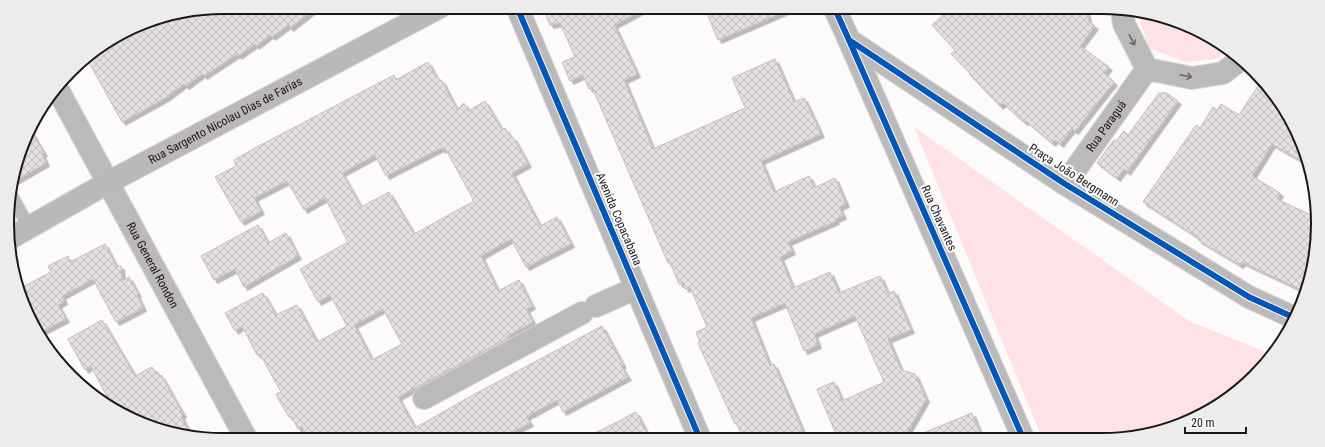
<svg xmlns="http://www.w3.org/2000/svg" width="1325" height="447" viewBox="0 0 1325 447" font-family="'Roboto Condensed',sans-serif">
	<defs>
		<pattern id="building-cross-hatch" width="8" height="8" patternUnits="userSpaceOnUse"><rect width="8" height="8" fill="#e4e0e0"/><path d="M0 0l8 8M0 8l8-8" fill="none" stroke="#c3bfbf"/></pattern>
		<filter id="shadow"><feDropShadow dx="3.5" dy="3.5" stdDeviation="0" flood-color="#0004"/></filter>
	</defs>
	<rect width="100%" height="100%" fill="#fcfafa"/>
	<g fill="#fee2e5">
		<polygon points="1137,12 1157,14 1228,49 1218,59 1185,62 1149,48"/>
		<polygon points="914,127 1189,321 1271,354 1244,386 1197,418 1130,438 1042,438"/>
	</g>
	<g fill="url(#building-cross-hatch)" stroke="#c1bebe" fill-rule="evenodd" filter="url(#shadow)">
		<polygon points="224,7 228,7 230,14 240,7 317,7 290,28 288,25 272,37 270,35 256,46 255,44 238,56 237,54 204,76 202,74 186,86 184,84 167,97 122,122 86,57 141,23"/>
		<polygon points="543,7 648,7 614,25 637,74 624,80 653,149 745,108 732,78 775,59 794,102 804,98 821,134 761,161 774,192 809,176 814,188 835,178 846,204 839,207 843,216 835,219 836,221 788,242 792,251 780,257 793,288 830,272 839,293 880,276 888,294 894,291 911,330 888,339 901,370 915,374 926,399 903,439 838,439 817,389 834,382 842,401 884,382 855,316 814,334 818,345 804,351 785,303 751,318 770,366 774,364 806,439 743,439 737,424 735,424 728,409 698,343 700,342 696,332 707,327 690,287 685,289 683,282 679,284 670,262 668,263 592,87 589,89 583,75 570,81 562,62 575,57 560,23 550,25"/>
		<polygon points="704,7 721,7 723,11 730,7 795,7 718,40"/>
		<polygon points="951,7 1085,7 1089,22 1095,26 1080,46 1109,67 1104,73 1114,82 1075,131 1072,129 1060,144 1055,140 1052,143 1026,121 1024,122 1003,103 1000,106 969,74 970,73 951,54 955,50 932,25"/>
		<path d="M428,62L436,77L442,81L457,110L464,103L468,111L485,101L502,130L505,128L511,138L513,137L528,164L512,173L540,226L557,217L571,244L526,267L511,239L481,256L498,291L519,280L532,306L526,309L533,322L507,336L508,338L398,397L415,428L473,395L602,326L623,365L621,366L628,377L563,412L557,400L526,417L530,423L510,433L513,439L309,440L302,427L298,429L291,416L289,417L280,402L276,394L281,392L260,354L257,355L242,326L235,331L225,313L263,293L276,315L297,305L317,342L347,326L330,295L318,302L300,269L348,242L325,198L304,210L287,181L254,198L261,211L241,222L215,177L236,166L234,160L255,148L394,75L396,80ZM441,148L442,150L445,148L474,201L414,234L389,192L361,207L342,173L375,155L386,176ZM383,309L402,344L372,360L354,325Z"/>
		<polygon points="1260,83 1289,115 1305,163 1272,144 1252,176 1280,193 1277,199 1315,217 1311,279 1306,292 1242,262 1240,265 1198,240 1199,238 1143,202 1196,125 1200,128 1213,107 1217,110 1221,104 1239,115"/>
		<polygon points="1159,93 1166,93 1178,101 1127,172 1124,169 1117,178 1097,163 1113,141 1117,140 1124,131 1128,135"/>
		<polygon points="29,128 44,153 42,154 46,163 13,182"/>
		<polygon points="258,225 268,243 286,233 298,256 244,287 235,269 214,280 201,256"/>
		<polygon points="105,244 116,266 121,266 122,281 129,277 138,294 137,295 143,308 116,322 93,279 62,296 64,301 58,305 66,319 41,332 36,322 34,323 19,289 51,272 48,266 68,256 70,262"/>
		<polygon points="102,320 135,376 152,367 156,374 158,372 160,376 161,375 183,414 181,416 191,436 168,433 113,408 91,366 85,370 68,339"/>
		<polygon points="636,412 650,439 583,439 615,423"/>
		<polygon points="972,413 982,438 911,439 911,438"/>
	</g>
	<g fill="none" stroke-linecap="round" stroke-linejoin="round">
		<defs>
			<polyline id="service" points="10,193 29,227"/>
			<g id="minor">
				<polyline points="834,7 849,40 1023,438"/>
				<polyline points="1122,10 1124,24 1147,69"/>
				<polyline points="849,40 1065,184 1249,297 1295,318"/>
				<polyline points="1147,69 1192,78 1223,73 1240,60"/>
				<path id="s1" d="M58,90L247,440"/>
				<path id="s2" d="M1065,184L1147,69"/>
				<polyline points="596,306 636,288"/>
				<polyline points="424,398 582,313"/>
			</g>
			<polyline id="tertiary" points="517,7 700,439"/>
			<g id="secondary">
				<path id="s3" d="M12,237L109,182L440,7"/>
			</g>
		</defs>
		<use href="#service" stroke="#d8d6d6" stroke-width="14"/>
		<use href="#minor" stroke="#d8d6d6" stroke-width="24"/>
		<use href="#tertiary" stroke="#d8d6d6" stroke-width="24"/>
		<use href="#secondary" stroke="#d8d6d6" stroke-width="24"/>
		<use href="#service" stroke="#bbb9b9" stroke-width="12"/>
		<use href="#minor" stroke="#bbb9b9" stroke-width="22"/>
		<use href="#tertiary" stroke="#bbb9b9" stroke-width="22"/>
		<use href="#secondary" stroke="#bbb8b8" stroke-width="22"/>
		<defs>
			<g id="cycleway">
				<polyline points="517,7 700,439"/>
				<polyline points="834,7 849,40 1023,438"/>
				<polyline points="849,40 1065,184 1249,297 1295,318"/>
			</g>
		</defs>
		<use href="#cycleway" stroke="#fff" stroke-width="8"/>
		<use href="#cycleway" stroke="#0057b8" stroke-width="6"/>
	</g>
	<defs><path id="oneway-shaft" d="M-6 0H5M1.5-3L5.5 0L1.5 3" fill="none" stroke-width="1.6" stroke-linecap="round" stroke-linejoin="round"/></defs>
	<g stroke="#6c6868">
		<use href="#oneway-shaft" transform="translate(1132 40) rotate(62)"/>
		<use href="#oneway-shaft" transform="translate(1186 76) rotate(11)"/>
	</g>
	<g text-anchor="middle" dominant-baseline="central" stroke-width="4" stroke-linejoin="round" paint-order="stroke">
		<g font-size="12" fill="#1c1616" stroke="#fff">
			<text stroke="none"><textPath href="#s3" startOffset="243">Rua Sargento Nicolau Dias de Farias</textPath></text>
			<text stroke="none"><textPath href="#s2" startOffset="71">Rua Paraguá</textPath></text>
			<text transform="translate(1074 175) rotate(33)">Praça João Bergmann</text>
			<text transform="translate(939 218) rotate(66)">Rua Chavantes</text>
			<text transform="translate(619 219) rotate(67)">Avenida Copacabana</text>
			<text stroke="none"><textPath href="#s1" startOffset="199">Rua General Rondon</textPath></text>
		</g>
	</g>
	<path d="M0 0H1325V447H0ZM223 14H1102A209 209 0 0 1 1311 223V224A209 209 0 0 1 1102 433H223A209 209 0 0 1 14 224V223A209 209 0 0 1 223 14Z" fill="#edecec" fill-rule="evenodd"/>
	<path fill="none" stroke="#1c1616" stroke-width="2" d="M223 14H1102A209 209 0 0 1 1311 223V224A209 209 0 0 1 1102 433H223A209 209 0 0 1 14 224V223A209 209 0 0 1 223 14Z"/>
	<path d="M1185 427v6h61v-6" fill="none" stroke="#1c1616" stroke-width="2"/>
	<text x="1191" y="427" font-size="12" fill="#1c1616" stroke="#ffffff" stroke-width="3" paint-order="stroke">20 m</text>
</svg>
